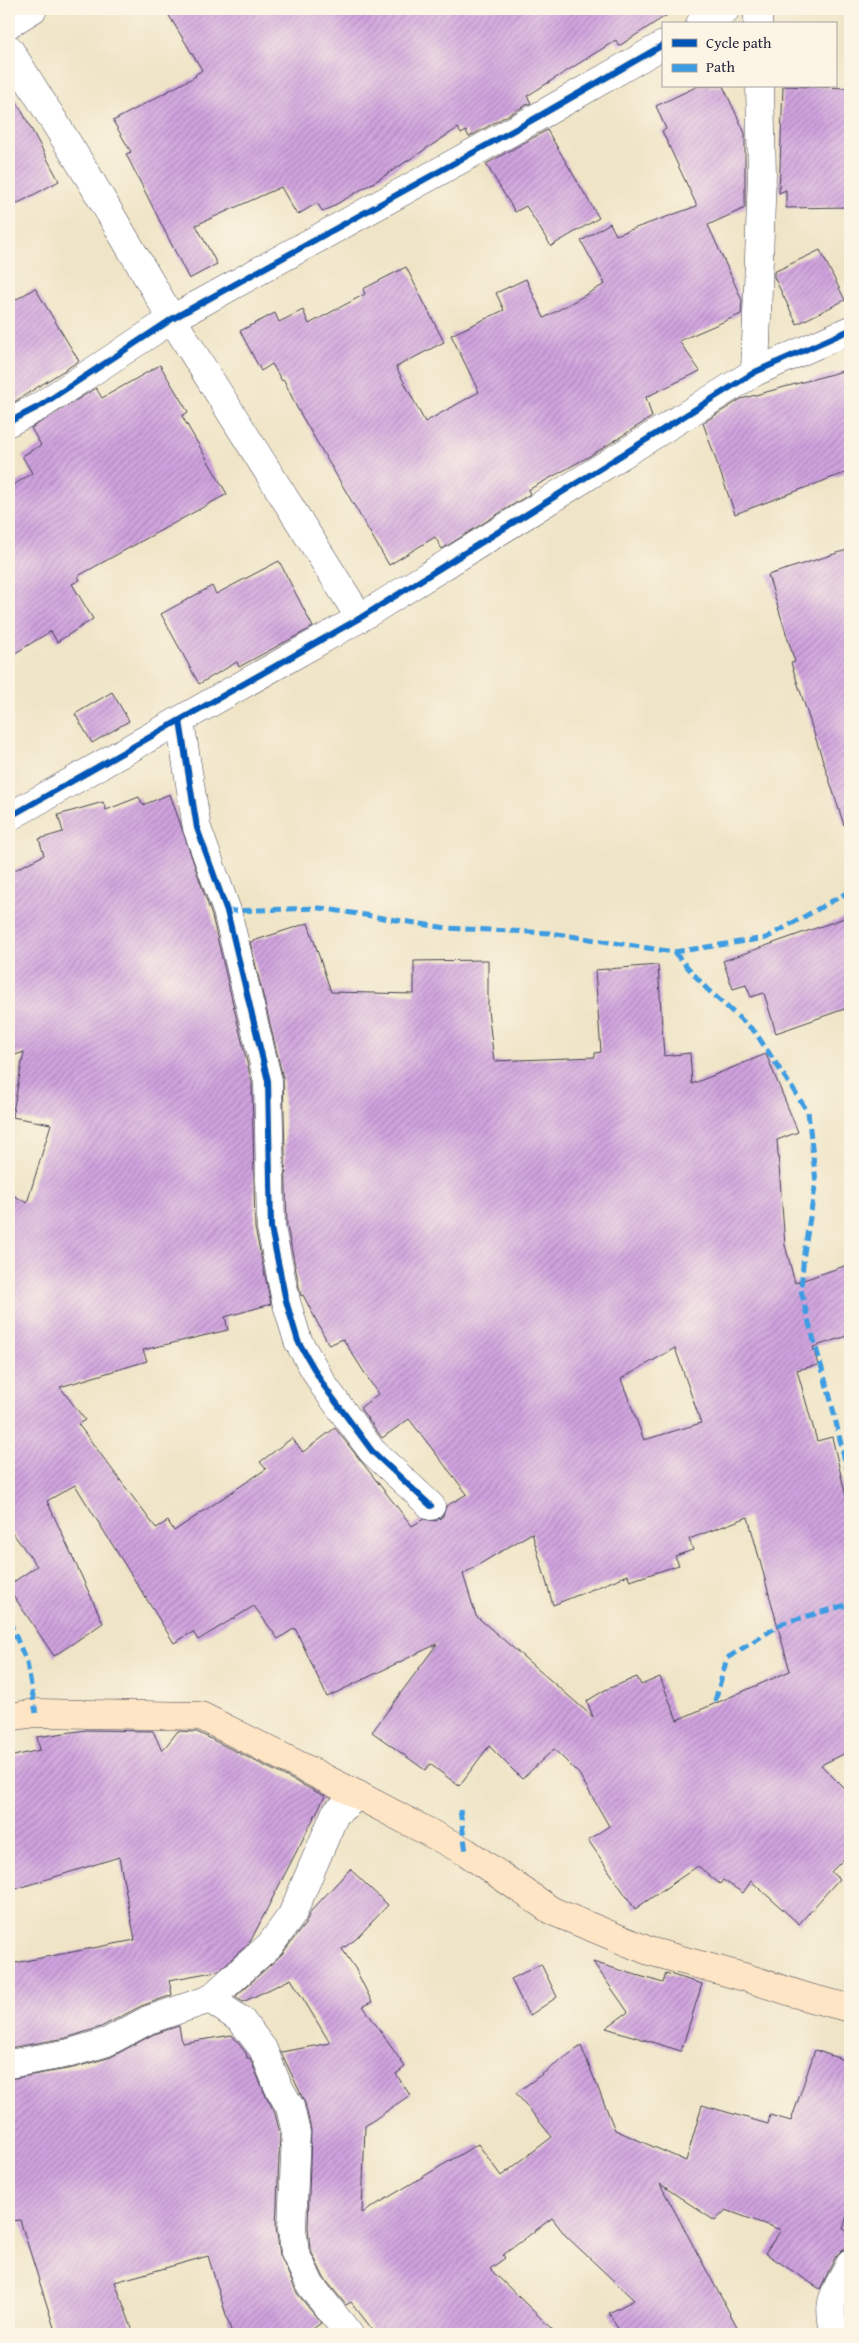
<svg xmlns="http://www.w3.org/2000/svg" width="859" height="2343" viewBox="0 0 859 2343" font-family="'Gentium Book Plus',serif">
	<defs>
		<pattern id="building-hatch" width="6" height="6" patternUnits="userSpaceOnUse" patternTransform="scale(1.25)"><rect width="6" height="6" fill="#d0a3df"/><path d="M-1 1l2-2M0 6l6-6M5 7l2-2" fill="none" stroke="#a884b6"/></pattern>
	</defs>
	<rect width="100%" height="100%" fill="#fcf5e5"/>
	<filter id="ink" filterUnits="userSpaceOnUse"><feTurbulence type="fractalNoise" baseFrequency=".02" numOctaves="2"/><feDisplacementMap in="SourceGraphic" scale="10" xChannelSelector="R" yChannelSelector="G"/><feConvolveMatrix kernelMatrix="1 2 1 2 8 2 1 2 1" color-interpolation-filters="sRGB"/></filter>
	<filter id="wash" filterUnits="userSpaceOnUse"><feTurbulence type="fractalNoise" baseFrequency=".0096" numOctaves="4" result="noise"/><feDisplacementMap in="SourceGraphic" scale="20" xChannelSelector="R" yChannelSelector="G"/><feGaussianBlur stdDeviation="1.12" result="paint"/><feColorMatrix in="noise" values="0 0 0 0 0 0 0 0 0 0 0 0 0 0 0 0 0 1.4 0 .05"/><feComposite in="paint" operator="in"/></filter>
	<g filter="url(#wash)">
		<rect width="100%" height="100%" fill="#efe4c6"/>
		<g id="blocks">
			<g fill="url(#building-hatch)" fill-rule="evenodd">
				<polygon points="165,9 676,9 619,46 616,40 527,96 531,103 526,105 469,137 466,131 461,134 458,128 381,178 323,212 317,203 297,215 281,187 196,225 217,264 189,279 126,154 131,152 113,121 196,76 195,75 202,70"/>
				<polygon points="698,86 723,86 745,133 745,208 708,225 742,300 741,314 679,341 700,371 646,397 652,417 590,456 528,490 530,494 442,549 435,537 389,565 297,408 284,380 282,381 272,364 261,371 240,331 275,313 279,322 303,310 309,324 365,294 363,289 406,267 444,342 396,367 425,422 479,392 451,335 504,310 496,293 526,279 544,318 605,284 581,241 610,223 616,235 697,206 662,131 666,129 656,106"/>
				<polygon points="783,86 850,88 850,207 786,208 786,190 779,193"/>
				<polygon points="9,87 59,181 9,208"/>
				<polygon points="547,130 599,218 551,246 526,206 515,212 486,164"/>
				<polygon points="820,250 845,300 797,324 774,277 774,272"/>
				<polygon points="35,288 79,361 14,402 9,393 9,304"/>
				<polygon points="160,365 188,412 182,416 227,494 78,576 80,580 72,584 93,619 57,642 51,631 9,657 9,488 32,473 22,456 41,445 31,428 96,388 102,398"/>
				<polygon points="850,369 850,471 735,514 703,423 741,399"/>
				<polygon points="850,549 850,824 844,825 791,663 795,662 768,575"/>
				<polygon points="279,561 313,627 248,662 239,667 237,662 199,684 161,614 212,586 216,594"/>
				<polygon points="112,692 129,721 92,743 75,714"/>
				<path d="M170,794L212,916L252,1083L255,1228L271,1304L225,1317L228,1330L143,1350L147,1361L60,1387L85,1420L78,1424L156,1528L168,1521L174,1531L266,1469L260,1462L292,1438L303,1452L335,1428L412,1526L424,1519L436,1521L443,1516L446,1506L467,1494L409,1419L382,1438L360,1408L378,1394L343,1339L329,1345L303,1295L301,1296L287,1226L283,1078L250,942L308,923L331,992L414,994V961L488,960V1010L494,1061L595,1057V1053L601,1052L595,970L658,965L664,1056L690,1053L692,1084L766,1054L798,1132L777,1140L785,1245L795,1283L850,1264V1335L813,1347L818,1365L797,1370L817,1441L832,1437L850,1514V1751L821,1765L850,1794V1853L831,1872L839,1879L799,1924L751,1881L743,1893L723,1880L720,1884L698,1866L635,1909L588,1840L609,1826L579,1774L554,1749L522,1779L489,1746L459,1786L430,1764L425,1770L372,1732L437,1644L327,1697L295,1628L278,1639L254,1606L198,1640L193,1632L174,1643L75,1485L47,1501L103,1623L54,1656L9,1589V1585L37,1566L9,1528V1193L27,1203L51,1124L12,1117L24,1052L9,1057V873L44,855L39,839L63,832L58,815L103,802L106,810L139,797L143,805ZM675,1348L701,1423L644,1440L621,1379ZM748,1517L790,1671L677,1720L660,1677L641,1685L637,1677L605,1690L587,1701L593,1717L476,1616L463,1574L532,1533L553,1605L628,1575L630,1581L679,1565L675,1556L693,1550L689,1539Z"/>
				<polygon points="850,916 850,1007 776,1033 764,993 751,997 746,985 733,989 723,961"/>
				<polygon points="86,1730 153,1731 162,1751 178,1731 197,1732 325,1796 250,1942 218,1971 169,1980 172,1995 141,2006 101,2027 66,2038 9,2048 9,1964 135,1940 119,1857 9,1891 9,1757 40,1750 37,1737"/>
				<polygon points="350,1869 388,1905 356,1939 342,1949 355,1968 372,2002 363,2006 405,2067 396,2074 410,2095 365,2126 362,2213 478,2144 501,2176 552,2137 516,2093 581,2046 615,2130 686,2161 702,2105 768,2124 770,2115 791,2121 815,2050 850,2062 850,2206 843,2229 850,2233 850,2247 842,2250 836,2256 820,2289 765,2253 781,2230 726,2210 715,2221 660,2184 741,2334 621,2334 609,2313 634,2300 566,2236 552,2218 503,2255 505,2258 490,2269 557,2334 376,2334 351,2302 346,2305 324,2278 310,2249 308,2227 311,2130 305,2103 281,2052 330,2043 291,1979 243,2002 235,1997 282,1954 305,1924 311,1911"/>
				<polygon points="593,1962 663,1983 666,1973 702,1984 681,2051 606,2028 628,2012"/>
				<polygon points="541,1964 557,1997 529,2016 511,1979"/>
				<polygon points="179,2026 182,2043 232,2035 246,2053 247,2058 250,2058 264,2092 275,2113 280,2134 276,2227 280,2255 297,2293 321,2323 306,2334 232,2334 208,2256 115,2282 134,2334 56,2334 20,2220 9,2221 9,2079 73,2068 111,2057 154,2034"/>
			</g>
		</g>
	</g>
	<g filter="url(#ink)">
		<use href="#blocks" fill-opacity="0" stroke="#413f50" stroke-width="1"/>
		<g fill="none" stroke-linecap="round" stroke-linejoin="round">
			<defs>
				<g id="minor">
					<polyline points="758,9 758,24"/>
					<polyline points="9,24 33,9"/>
					<polyline points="700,24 726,9"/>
					<polyline points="9,49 88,176 172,319 360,618"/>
					<polyline points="755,372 762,174 760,86"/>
					<polyline points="9,422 40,406 172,319 534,119 663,45"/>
					<polyline points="180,721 197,828 227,911 268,1081 271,1228 286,1301 298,1341 324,1386 372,1451 431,1506"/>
					<polyline points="9,817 360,618 755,372 850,330"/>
					<polyline points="210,1999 241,2020 263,2049 278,2086 290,2107 296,2133 292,2228 295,2253 311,2286 349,2334"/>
					<polyline points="9,2064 70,2053 107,2042 148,2020 210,1999 270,1945 292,1915 335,1814 358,1795"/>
					<path d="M835,2334C825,2298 836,2294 850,2263"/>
				</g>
				<polyline id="secondary" points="9,1717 36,1713 201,1716 358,1795 466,1852 552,1911 649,1951 744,1977 810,1998 850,2008"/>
			</defs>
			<use href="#minor" stroke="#413f50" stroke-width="29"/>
			<use href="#secondary" stroke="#413f50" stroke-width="29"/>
			<use href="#minor" stroke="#fff" stroke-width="28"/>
			<use href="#secondary" stroke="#fee5c5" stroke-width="28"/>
			<g stroke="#3c9ce2" stroke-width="5" stroke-dasharray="10 5" stroke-linecap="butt">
				<polyline points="227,911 320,908 447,928 550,933 674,952 766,938 850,891"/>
				<polyline points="674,952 707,989 755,1032 808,1112 816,1182 804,1253 801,1290 807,1316 830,1397 850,1482"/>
				<polyline points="9,1620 27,1663 36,1713"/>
				<polyline points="715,1701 727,1658 783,1623 850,1604"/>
				<polyline points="460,1810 466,1852"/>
			</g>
			<defs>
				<g id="cycleway">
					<polyline points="9,422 40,406 172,319 534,119 663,45"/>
					<polyline points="180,721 197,828 227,911 268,1081 271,1228 286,1301 298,1341 324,1386 372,1451 431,1506"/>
					<polyline points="9,817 360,618 755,372 850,330"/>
				</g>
			</defs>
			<use href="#cycleway" stroke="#fcf5e5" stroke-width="9"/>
			<use href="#cycleway" stroke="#0057b8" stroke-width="6"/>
		</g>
	</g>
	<rect width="859" height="2343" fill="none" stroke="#fcf5e5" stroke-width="30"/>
	<rect x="662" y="22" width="175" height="65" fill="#fcf5e5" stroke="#a5a1a1"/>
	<rect x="672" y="39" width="25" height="8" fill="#0057b8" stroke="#a5a1a1"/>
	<text x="706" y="48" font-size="15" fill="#22223b">Cycle path</text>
	<rect x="672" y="64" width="25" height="8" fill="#3c9ce2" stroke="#a5a1a1"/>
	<text x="706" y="72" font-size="15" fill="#22223b">Path</text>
</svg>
